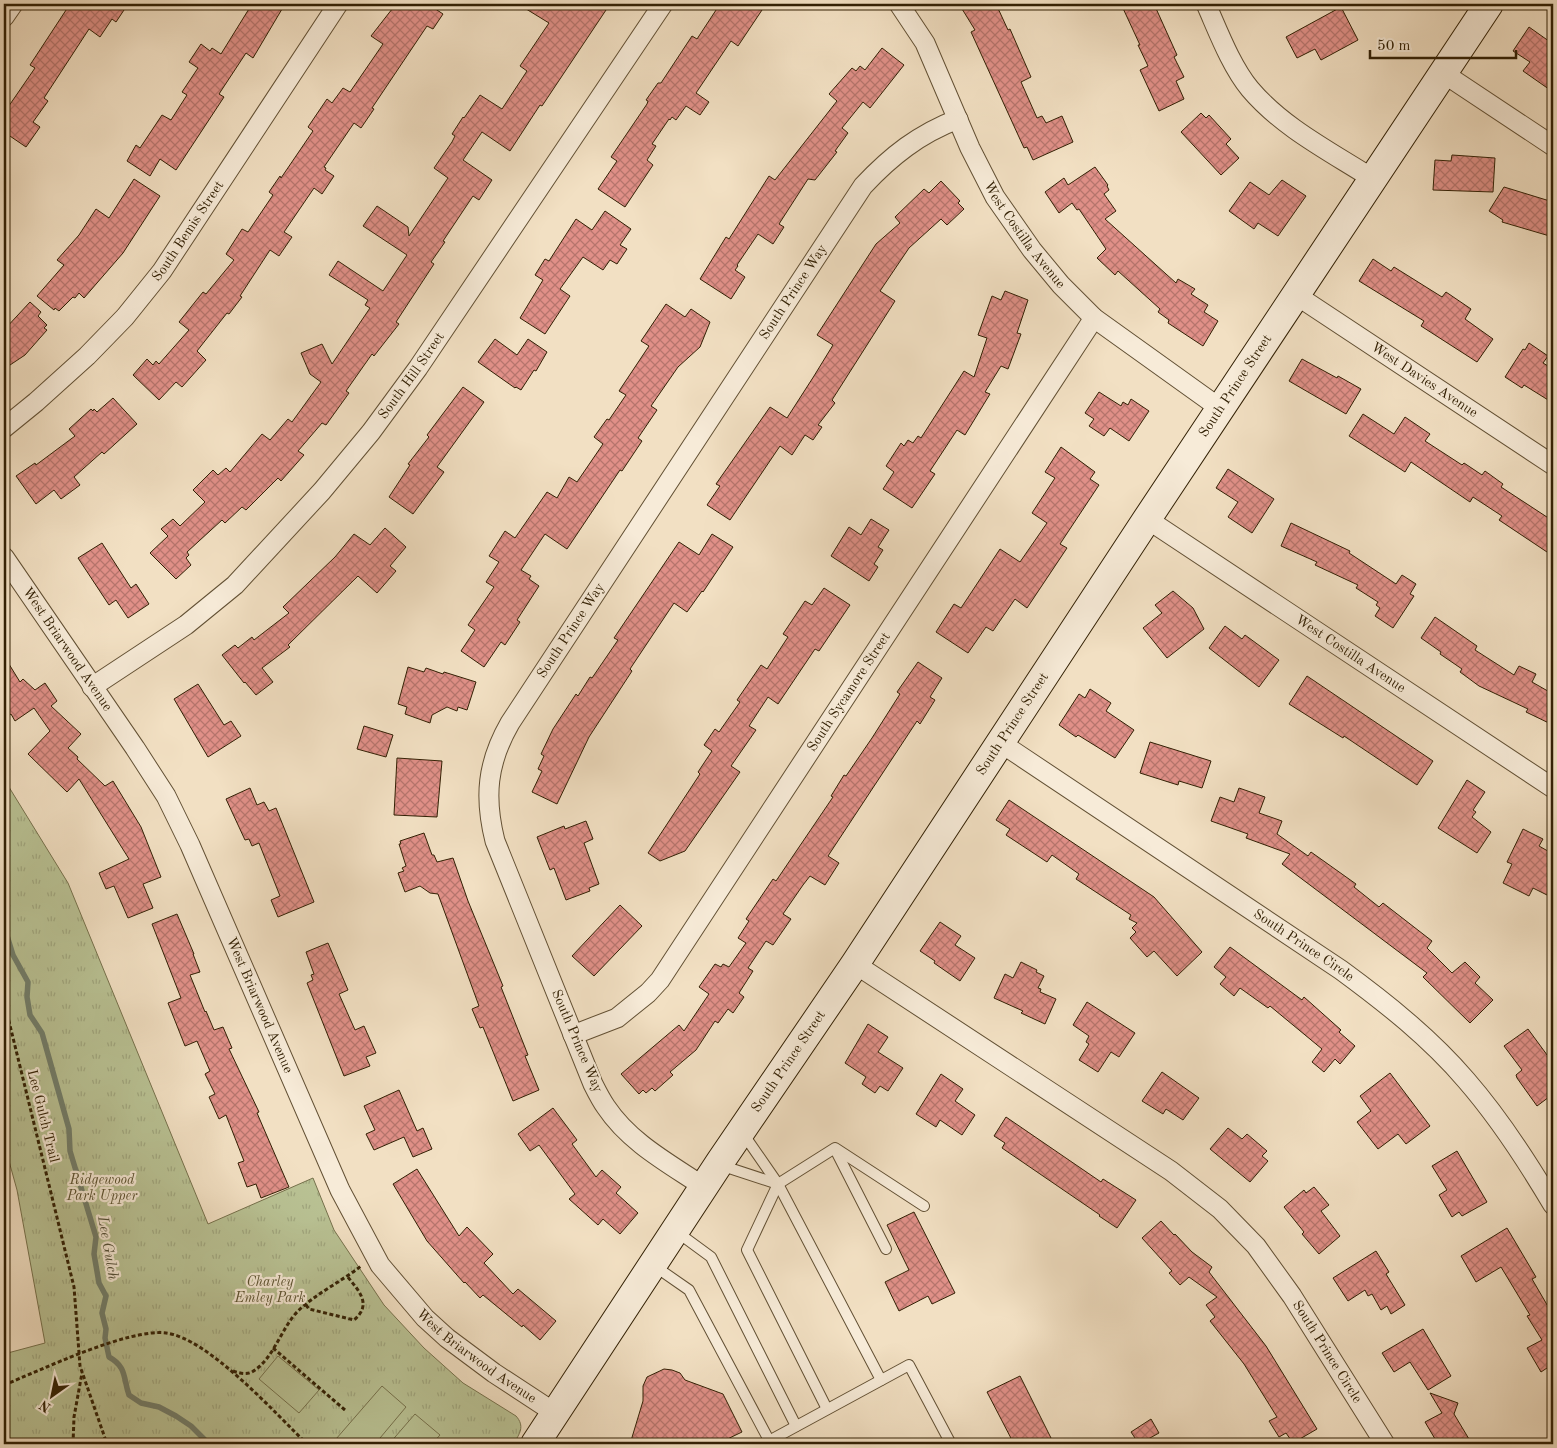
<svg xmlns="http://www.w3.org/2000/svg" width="1557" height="1448" viewBox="0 0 1557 1448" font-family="'Old Standard TT',serif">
	<defs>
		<pattern id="grass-tufts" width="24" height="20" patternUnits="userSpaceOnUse" patternTransform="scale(1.25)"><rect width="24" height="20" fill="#b9c294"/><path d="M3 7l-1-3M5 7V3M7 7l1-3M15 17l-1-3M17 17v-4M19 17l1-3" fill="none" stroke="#a0a67e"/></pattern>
		<pattern id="building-cross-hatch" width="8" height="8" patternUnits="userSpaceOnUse" patternTransform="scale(1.25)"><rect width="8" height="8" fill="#e09088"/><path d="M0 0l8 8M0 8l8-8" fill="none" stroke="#b6756d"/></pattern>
	</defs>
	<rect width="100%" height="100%" fill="#f2e0c3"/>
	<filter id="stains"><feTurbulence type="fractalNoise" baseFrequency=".004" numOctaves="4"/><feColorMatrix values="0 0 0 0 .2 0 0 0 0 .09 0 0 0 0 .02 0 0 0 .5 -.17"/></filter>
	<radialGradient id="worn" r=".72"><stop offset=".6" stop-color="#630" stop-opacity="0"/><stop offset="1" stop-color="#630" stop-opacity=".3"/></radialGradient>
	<path fill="url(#grass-tufts)" stroke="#76714c" d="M4,779L68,883L208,1224L313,1178L334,1230L384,1305L424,1348L463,1383L516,1416C525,1426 520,1434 513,1444H4V1354L45,1343L17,1190L4,1143Z"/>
	<g fill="#b9c294" stroke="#76714c">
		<polygon points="278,1356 319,1390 299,1413 259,1379"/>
		<polygon points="382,1386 406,1407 375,1444 342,1444 336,1439"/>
		<polygon points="415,1414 440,1435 432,1444 389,1444"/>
	</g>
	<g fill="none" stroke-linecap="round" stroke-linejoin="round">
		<path stroke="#727e6b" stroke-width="5.5" d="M4,926L13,955L28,982L27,997L30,1015L42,1033L69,1129L70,1151L96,1237L94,1254L99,1283L106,1296L102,1313L106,1329L105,1338L109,1357C127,1367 123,1378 129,1395L141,1403L159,1407L176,1416L191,1426L209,1444"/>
	</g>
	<g fill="url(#building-cross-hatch)" stroke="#322004">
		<polygon points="70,4 128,4 116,22 112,19 100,37 89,29 44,98 48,101 33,122 40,127 26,147 4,132 4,113 35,68 30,65"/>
		<polygon points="252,4 285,4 253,58 246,53 219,94 224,97 176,170 160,159 150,176 127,161 136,145 140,148 162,115 171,120 187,95 182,92 198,68 189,62 201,44 210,51 212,48 221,54"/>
		<polygon points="396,4 428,4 443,14 433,29 427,26 372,108 374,109 361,128 354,123 324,167 326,168 325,170 334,176 322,194 314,188 284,232 292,237 279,256 270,250 240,296 242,297 229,314 227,313 197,351 206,360 182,387 176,382 159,400 133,375 147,359 153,365 156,361 159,364 189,330 179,322 203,292 206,294 234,260 226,254 242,229 248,232 273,195 269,192 280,176 281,178 313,131 308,127 327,99 332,103 343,88 350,92 383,44 371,36"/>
		<polygon points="518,4 595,4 606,10 542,106 540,105 510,151 482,132 463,160 492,180 479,200 473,196 443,241 445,242 431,262 434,264 396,322 399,324 374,356 372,354 346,391 349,393 326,425 322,423 298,451 304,455 281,481 278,478 246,510 242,507 225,523 222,520 187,552 189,555 186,558 191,565 176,579 150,553 168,536 161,529 173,519 180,526 205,502 193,490 213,470 218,475 226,468 230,472 262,434 270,440 288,419 292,422 321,382 310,374 301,353 322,344 332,364 370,308 365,305 368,300 329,275 338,261 383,291 407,255 363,226 377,206 408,227 409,236 448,178 434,168 452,142 455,136 452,134 463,117 464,118 480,95 502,109 527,71 520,66 549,23"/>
		<polygon points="720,4 766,4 738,46 731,41 696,93 709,102 700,115 686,106 676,120 672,117 670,120 669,119 652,144 656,146 647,160 653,165 625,207 598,189 617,161 611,157 647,104 648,101 646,100 658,83 661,83 692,36 697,39"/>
		<polygon points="959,4 996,4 1008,30 1010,29 1031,77 1021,82 1037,118 1042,116 1046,123 1062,116 1073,142 1033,160 1027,147 1024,148 971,32 975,30"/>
		<polygon points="1121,4 1154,4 1177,55 1174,57 1184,77 1176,81 1184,99 1159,111 1140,70 1148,66 1138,45 1140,45"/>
		<polygon points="1341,7 1358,40 1321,60 1315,49 1297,58 1286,37"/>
		<polygon points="1529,27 1553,44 1553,92 1523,71 1530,62 1513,51"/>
		<polygon points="882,48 904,65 870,108 863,102 842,128 848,133 835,151 837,152 815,180 808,179 779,224 784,227 773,244 758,234 737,265 738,266 735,270 745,277 731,299 700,279 726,237 729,239 769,176 775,180 837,101 829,94 852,68 856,71 860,66 865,70"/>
		<polygon points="1201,113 1206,118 1209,115 1231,139 1226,144 1239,158 1221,175 1181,132"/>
		<polygon points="1452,155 1495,158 1493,192 1433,190 1435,160 1451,161"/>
		<polygon points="1095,167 1108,185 1107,186 1109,190 1104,194 1116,211 1105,219 1176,283 1178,279 1195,289 1191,294 1208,305 1204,312 1218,321 1203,346 1168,323 1169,320 1158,312 1160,309 1118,271 1115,275 1097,258 1106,249 1079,209 1077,210 1072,203 1059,213 1045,192 1064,178 1068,185"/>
		<polygon points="134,179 160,196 123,253 84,298 79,293 75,298 73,297 59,311 55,308 54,310 37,296 64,265 57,260 79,235 96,209 109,218"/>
		<polygon points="1282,180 1306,196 1278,236 1258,223 1254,229 1229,211 1250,182 1269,195"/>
		<polygon points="941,181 960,201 958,203 964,209 947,225 941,219 909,248 880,291 895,301 832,400 835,403 818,425 822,427 813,440 805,435 792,455 780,446 730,520 707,505 720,486 716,484 770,407 787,418 814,376 833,345 817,335 876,244 900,223 895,217 924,189 929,193"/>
		<polygon points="1504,187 1553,202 1553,237 1502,222 1503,220 1489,211"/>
		<polygon points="605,211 631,229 620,245 627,249 617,264 610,260 603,270 583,257 560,289 570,296 545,334 520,318 543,280 535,275 545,259 549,261 576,219 592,230"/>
		<polygon points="1373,259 1391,271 1394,267 1442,297 1446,292 1471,309 1465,319 1493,339 1477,362 1421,326 1424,321 1359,281"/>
		<polygon points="1005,291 1028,300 1017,333 1021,334 1008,369 1001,366 985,392 990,394 965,435 957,430 930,471 935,474 912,508 883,489 894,472 886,466 901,443 904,446 908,440 913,443 918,436 921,438 964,371 974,377 987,338 978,335 992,296 1001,300"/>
		<polygon points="30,302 41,312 38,316 47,325 44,328 47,330 25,355 4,369 4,330"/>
		<polygon points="666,304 685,317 691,309 710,322 700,347 678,367 651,406 657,410 638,438 642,441 622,471 620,470 567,549 545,534 521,570 531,576 529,579 539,586 517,620 520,622 505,645 501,642 484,667 461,651 475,630 468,625 494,587 486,582 499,562 489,556 505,531 515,538 547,492 557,498 569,477 577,482 603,444 594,437 607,419 609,420 626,395 619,391 649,346 641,341"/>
		<polygon points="495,339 517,355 528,339 547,352 536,371 534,370 521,390 516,387 515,388 478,362"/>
		<polygon points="1529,343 1548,356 1543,363 1553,369 1553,403 1524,385 1522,388 1505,377 1523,349 1525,350"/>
		<polygon points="1302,359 1337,378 1338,376 1361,389 1346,414 1289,381"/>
		<polygon points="463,387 484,402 437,467 444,472 413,514 389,497 410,465 408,464 429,437 427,435"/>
		<polygon points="1099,392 1121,406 1123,402 1128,405 1131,399 1149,411 1129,441 1110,428 1104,436 1089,426 1094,419 1085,413"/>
		<polygon points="113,398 137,424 104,454 102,452 74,477 80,485 61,499 54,490 36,504 16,476 35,463 36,465 75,436 69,429 91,409 93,411 94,409 97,412"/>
		<polygon points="1363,414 1394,434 1405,417 1430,434 1425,441 1462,465 1464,463 1482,475 1485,471 1503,484 1501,487 1553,521 1553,556 1499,520 1502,516 1473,497 1470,502 1411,462 1405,472 1349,436"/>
		<polygon points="1061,447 1095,472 1090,479 1099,485 1060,544 1067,548 1027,608 1015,599 993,631 986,627 968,653 936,632 954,604 961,608 1000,549 1020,562 1047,523 1032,513 1055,478 1045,472"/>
		<polygon points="1228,469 1274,499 1252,533 1228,517 1238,502 1216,488"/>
		<polygon points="871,519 889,530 878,547 883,550 874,564 878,567 869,581 831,556 849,527 861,535"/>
		<polygon points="1291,523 1350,551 1349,553 1396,584 1402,575 1416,584 1410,594 1414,596 1393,628 1375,616 1380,608 1376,605 1378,602 1356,588 1358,585 1315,565 1317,562 1281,546"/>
		<polygon points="385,528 406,547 390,566 396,571 377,593 358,576 288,645 290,647 262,668 273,682 256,695 245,682 244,683 222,655 235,645 238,648 252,637 254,640 289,613 283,607 335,557 354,534 370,545"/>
		<polygon points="712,534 733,547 703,592 702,591 687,612 674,603 630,669 632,671 589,737 557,804 532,792 542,771 538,769 544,756 541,754 553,729 576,694 578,696 590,677 592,678 618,640 614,638 679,542 699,555"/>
		<polygon points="102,543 131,588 136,584 149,604 128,618 116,600 109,605 78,558"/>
		<polygon points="824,588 850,605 819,651 815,649 778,704 768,697 749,726 756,730 731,766 740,772 685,851 660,861 648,853 700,774 698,772 712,751 704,745 715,729 719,732 740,702 737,700 761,665 767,669 788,637 783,634 805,601 812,605"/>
		<polygon points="1173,591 1193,608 1204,629 1167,658 1143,628 1162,613 1155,605"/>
		<polygon points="1435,617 1477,646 1475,650 1514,675 1519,666 1536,674 1532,682 1553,694 1553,725 1526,712 1528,709 1479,686 1460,672 1462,669 1440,654 1441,652 1421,638"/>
		<polygon points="1225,626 1242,639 1245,635 1279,660 1259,687 1209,648"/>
		<polygon points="4,656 20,682 23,679 35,690 45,683 57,701 51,706 81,734 68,748 78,757 77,759 105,786 113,781 141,827 161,877 143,884 153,908 128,918 114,886 106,889 99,873 129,859 79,779 67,792 28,754 50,731 34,708 15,721 11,714 4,719"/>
		<polygon points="918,662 942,678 930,697 935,700 920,724 917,721 828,856 839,863 825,885 810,876 803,885 783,914 791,919 773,945 766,941 748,968 753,971 739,993 744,997 733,1013 728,1009 718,1023 715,1021 696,1050 670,1072 673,1075 655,1091 652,1088 646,1093 643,1090 639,1094 621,1074 679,1025 684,1031 709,994 699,987 715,964 721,967 723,964 729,967 746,943 738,938 749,921 746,919 773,879 776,881 833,797 831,796 844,775 846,776 872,738 900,694 897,692"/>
		<polygon points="408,667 424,672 426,668 443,674 444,672 476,682 467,710 458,707 457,711 447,707 432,715 430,723 405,714 407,707 398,704"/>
		<polygon points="1307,676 1433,761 1417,785 1344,736 1343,738 1289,704"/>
		<polygon points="198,684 224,725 231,721 241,736 208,757 174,699"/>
		<polygon points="1090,689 1111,703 1106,711 1134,730 1115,758 1078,735 1076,737 1059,725 1079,694 1085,698"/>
		<polygon points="364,726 393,735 386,757 357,749"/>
		<polygon points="1150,742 1211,761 1202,788 1179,781 1178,785 1140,773"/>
		<polygon points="397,758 442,761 437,817 394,815"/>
		<polygon points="1467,780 1485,792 1473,810 1476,812 1472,817 1491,832 1477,853 1438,828"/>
		<polygon points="250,788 257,805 264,802 269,811 276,808 314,902 278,917 271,900 280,896 259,843 252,846 249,839 245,840 226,799"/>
		<polygon points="1239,788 1265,797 1259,813 1282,821 1277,834 1308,856 1311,852 1356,884 1354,887 1379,907 1383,903 1432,941 1427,948 1452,973 1465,962 1480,977 1475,983 1493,1000 1470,1023 1423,977 1427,973 1282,864 1290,854 1246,838 1248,834 1211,821 1220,797 1234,802"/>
		<polygon points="1009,800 1154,897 1202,952 1177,976 1154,951 1147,957 1130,938 1136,932 1132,928 1137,923 1129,919 1131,915 1076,879 1079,874 1052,855 1047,862 1006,835 1010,829 996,820"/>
		<polygon points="586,821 593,839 584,843 599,884 589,888 590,891 566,900 554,868 550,870 537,837 564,826 565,829"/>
		<polygon points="1523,829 1543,839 1539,846 1553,854 1553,898 1533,888 1529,896 1503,883 1512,864 1507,862"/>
		<polygon points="424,833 432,855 434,855 437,862 453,858 468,901 503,986 501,987 528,1055 525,1056 539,1090 513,1101 483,1027 480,1028 472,1009 479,1006 438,894 430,893 420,886 405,892 398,873 404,871 402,868 406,866 399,844 401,844 400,841"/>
		<polygon points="620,905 642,926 594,976 572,956"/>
		<polygon points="177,914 194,954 193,954 200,972 190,975 205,1012 206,1011 214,1030 223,1027 232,1048 229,1049 259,1112 257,1113 289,1187 261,1198 256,1184 247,1187 238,1163 244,1161 226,1115 219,1119 209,1097 215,1094 205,1074 210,1071 197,1041 185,1046 168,1003 181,998 152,924"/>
		<polygon points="940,922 961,936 955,945 975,958 960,981 934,963 935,961 920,951"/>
		<polygon points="328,943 348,990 339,994 355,1030 364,1026 376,1053 366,1057 370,1066 344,1076 307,983 313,980 311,975 314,974 306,952"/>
		<polygon points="1230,947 1302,1000 1304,997 1341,1030 1339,1032 1355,1046 1340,1064 1335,1059 1324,1072 1312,1062 1322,1049 1270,1006 1268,1008 1240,988 1234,996 1220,984 1226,977 1214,967"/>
		<polygon points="1021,962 1037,970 1036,972 1044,976 1038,988 1041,989 1040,992 1056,999 1045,1024 1021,1013 1023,1011 994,998 1005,974 1013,978"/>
		<polygon points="1087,1002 1135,1033 1119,1057 1111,1052 1098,1072 1079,1060 1089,1044 1086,1042 1089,1036 1073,1025"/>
		<polygon points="868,1024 888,1037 878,1052 903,1068 888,1091 880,1086 875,1093 862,1084 866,1077 845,1063"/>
		<polygon points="1528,1029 1553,1063 1553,1094 1537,1106 1517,1078 1516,1075 1522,1070 1504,1046"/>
		<polygon points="1162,1072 1199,1098 1183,1120 1166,1109 1163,1114 1142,1101"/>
		<polygon points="1390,1073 1430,1126 1406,1144 1398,1134 1378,1149 1357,1122 1371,1111 1360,1096"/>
		<polygon points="941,1074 963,1089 955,1101 975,1115 962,1135 940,1120 936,1127 916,1114"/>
		<polygon points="399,1090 417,1131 423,1128 432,1149 413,1157 404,1137 374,1150 366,1134 375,1130 364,1106"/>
		<polygon points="553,1108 577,1140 572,1144 596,1177 602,1170 621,1187 616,1193 638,1213 620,1234 603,1219 598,1225 569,1199 575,1194 539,1145 530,1151 518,1134"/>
		<polygon points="1006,1117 1101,1182 1103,1179 1136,1200 1117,1228 1099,1216 1100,1215 1002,1148 1005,1143 994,1136"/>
		<polygon points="1228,1128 1242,1139 1247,1134 1267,1151 1262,1156 1268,1161 1250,1182 1210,1149"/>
		<polygon points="1457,1151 1487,1202 1462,1216 1459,1212 1452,1217 1439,1195 1447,1190 1432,1166"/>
		<polygon points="417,1169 459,1236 467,1227 493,1254 484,1263 513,1294 518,1289 556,1321 540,1340 523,1325 522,1327 483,1295 480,1298 465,1282 464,1283 427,1241 393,1184"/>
		<polygon points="1314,1187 1329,1205 1321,1211 1340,1236 1319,1254 1302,1234 1304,1232 1284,1207 1304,1190 1306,1193"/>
		<polygon points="914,1212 955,1293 932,1304 928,1296 899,1311 885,1282 909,1270 887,1225"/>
		<polygon points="1161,1221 1174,1235 1175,1234 1192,1252 1212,1267 1209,1272 1266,1346 1317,1429 1293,1443 1286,1433 1279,1437 1269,1421 1277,1417 1244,1364 1210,1321 1215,1317 1206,1305 1217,1297 1189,1277 1180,1285 1169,1273 1172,1271 1142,1238"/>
		<polygon points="1507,1228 1536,1277 1532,1279 1553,1315 1553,1364 1541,1372 1527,1348 1542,1340 1527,1316 1530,1315 1501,1267 1476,1282 1461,1256"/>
		<polygon points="1376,1251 1389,1272 1386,1274 1405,1305 1391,1314 1387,1306 1381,1310 1372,1294 1368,1296 1365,1290 1348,1301 1333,1278"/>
		<polygon points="1423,1329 1451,1376 1428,1390 1410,1362 1394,1372 1382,1353"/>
		<polygon points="664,1369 672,1370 680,1373 685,1380 723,1394 742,1432 717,1444 630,1444 643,1401 643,1386 647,1377"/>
		<polygon points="1020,1376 1054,1444 1014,1444 987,1392"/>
		<polygon points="1430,1393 1458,1403 1454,1414 1472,1444 1438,1444 1425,1422 1442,1413"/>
		<polygon points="1151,1419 1159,1433 1139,1444 1131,1432"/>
	</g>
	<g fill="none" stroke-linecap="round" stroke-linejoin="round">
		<defs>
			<g id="lane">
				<polyline points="742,1132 778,1184 881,1380"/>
				<polyline points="835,1149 886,1249"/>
				<polyline points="720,1165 778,1184"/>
				<polyline points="677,1232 711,1257 796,1426"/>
				<polyline points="653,1265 689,1290 771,1444"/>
				<polyline points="827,1409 747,1250 778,1184 835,1148 924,1206"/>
				<polyline points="769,1441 909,1365 951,1444"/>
			</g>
			<g id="street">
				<path id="s1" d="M899,4L925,43L970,148L995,197L1032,250L1061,285L1094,318L1221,409"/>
				<path d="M1206,4C1218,31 1231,66 1250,89C1283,128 1331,152 1373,179"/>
				<polyline points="4,17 13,4"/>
				<polyline points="1443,73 1553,146"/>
				<path id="s2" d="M1296,295L1553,465"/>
				<path id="s3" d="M4,428L36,402L87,356L125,317L162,271L338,4"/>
				<path id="s4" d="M1147,519L1553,788"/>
				<path id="s5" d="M4,557L135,748L166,796L190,845L340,1190L380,1265L425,1318L447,1338L494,1373L555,1413"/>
				<path id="s6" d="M92,687L186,625L235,585L322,491L371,432L418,368L663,4"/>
				<path id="s7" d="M1001,743L1341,970C1386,1003 1430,1038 1466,1080C1500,1119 1527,1161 1553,1205"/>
				<path id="s8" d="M855,964L1171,1171L1220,1209L1256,1246L1292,1296L1385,1444"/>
				<path id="s9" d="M573,1035L617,1018L648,993L660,980L1094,318"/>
				<path id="s10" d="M704,1187C670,1164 630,1143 606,1107C601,1100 597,1092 593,1084L495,841C484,797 487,763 510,723L863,186C891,156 919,134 958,119"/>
			</g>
			<g id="secondary">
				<path id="s11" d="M535,1444L720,1162L855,964L1147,519L1489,4"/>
			</g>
		</defs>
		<use href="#lane" stroke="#625034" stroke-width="12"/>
		<use href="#street" stroke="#625034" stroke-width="21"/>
		<use href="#secondary" stroke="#322004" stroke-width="30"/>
		<g stroke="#322004" stroke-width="3" stroke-dasharray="4 2.5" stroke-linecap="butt">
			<polyline points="4,1001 74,1287 80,1366 107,1444"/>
			<path d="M306,1305L309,1309L354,1320C373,1304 358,1290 347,1276"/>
			<polyline points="273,1348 345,1410"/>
			<path d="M233,1371C239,1373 246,1375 252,1372C274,1359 281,1328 298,1311C314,1295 342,1281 361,1266"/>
			<path d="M4,1385C41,1370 129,1328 166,1333C208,1338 276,1414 307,1444"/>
			<polyline points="73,1444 74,1417 82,1373"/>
		</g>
		<use href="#lane" stroke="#f7ebd8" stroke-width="10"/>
		<use href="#street" stroke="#f7ebd8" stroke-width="19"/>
		<use href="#secondary" stroke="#f7ebd8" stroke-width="28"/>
	</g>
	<g text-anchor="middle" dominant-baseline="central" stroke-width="4.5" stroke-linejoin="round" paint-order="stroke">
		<g font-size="14" fill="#322004" stroke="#f7ebd8">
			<text stroke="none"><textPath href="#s3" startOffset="271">South Bemis Street</textPath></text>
			<text stroke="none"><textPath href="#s1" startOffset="264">West Costilla Avenue</textPath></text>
			<text stroke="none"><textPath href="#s10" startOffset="1054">South Prince Way</textPath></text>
			<text stroke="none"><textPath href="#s6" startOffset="450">South Hill Street</textPath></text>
			<text stroke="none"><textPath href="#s2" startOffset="154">West Davies Avenue</textPath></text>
			<text stroke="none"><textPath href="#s11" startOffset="1269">South Prince Street</textPath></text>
			<text stroke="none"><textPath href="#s10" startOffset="649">South Prince Way</textPath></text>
			<text stroke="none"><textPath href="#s5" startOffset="112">West Briarwood Avenue</textPath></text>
			<text stroke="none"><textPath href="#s4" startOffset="244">West Costilla Avenue</textPath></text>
			<text stroke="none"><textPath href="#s9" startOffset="449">South Sycamore Street</textPath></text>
			<text stroke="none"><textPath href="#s11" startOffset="864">South Prince Street</textPath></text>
			<text stroke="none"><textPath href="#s7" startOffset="364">South Prince Circle</textPath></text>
			<text stroke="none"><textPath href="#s5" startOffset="518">West Briarwood Avenue</textPath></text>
			<text transform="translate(577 1041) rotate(67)">South Prince Way</text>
			<text stroke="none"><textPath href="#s11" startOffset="459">South Prince Street</textPath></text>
			<text transform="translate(43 1116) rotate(76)">Lee Gulch Trail</text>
			<text stroke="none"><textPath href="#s8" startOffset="619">South Prince Circle</textPath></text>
			<text stroke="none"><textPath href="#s5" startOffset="938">West Briarwood Avenue</textPath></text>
		</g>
		<g font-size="14" font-style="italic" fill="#5a512f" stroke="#f7ebd8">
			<text x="102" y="1180">Ridgewood<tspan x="102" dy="16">Park Upper</tspan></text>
			<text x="270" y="1282">Charley<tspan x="270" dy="16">Emley Park</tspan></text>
		</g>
		<g font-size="15" font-style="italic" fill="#524f38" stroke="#f7ebd8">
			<text transform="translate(107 1248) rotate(80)">Lee Gulch</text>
		</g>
	</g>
	<rect width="1557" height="1448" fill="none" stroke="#f2e0c3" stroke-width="20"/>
	<rect x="5" y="5" width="1547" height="1438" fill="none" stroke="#322004" stroke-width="2.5"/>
	<rect x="10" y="10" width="1537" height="1428" fill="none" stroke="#322004"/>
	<g transform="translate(52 1396) rotate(213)" stroke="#f7ebd8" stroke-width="4" paint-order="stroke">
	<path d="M0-4L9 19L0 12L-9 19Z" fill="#322004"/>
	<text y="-8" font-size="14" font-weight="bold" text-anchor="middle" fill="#322004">N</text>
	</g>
	<path d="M1370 50v8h146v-8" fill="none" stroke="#322004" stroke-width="2.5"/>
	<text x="1377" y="50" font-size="15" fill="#322004" stroke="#f7ebd8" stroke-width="4" paint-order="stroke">50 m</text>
	<rect width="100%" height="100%" filter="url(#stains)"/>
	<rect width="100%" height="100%" fill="url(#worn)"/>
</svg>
